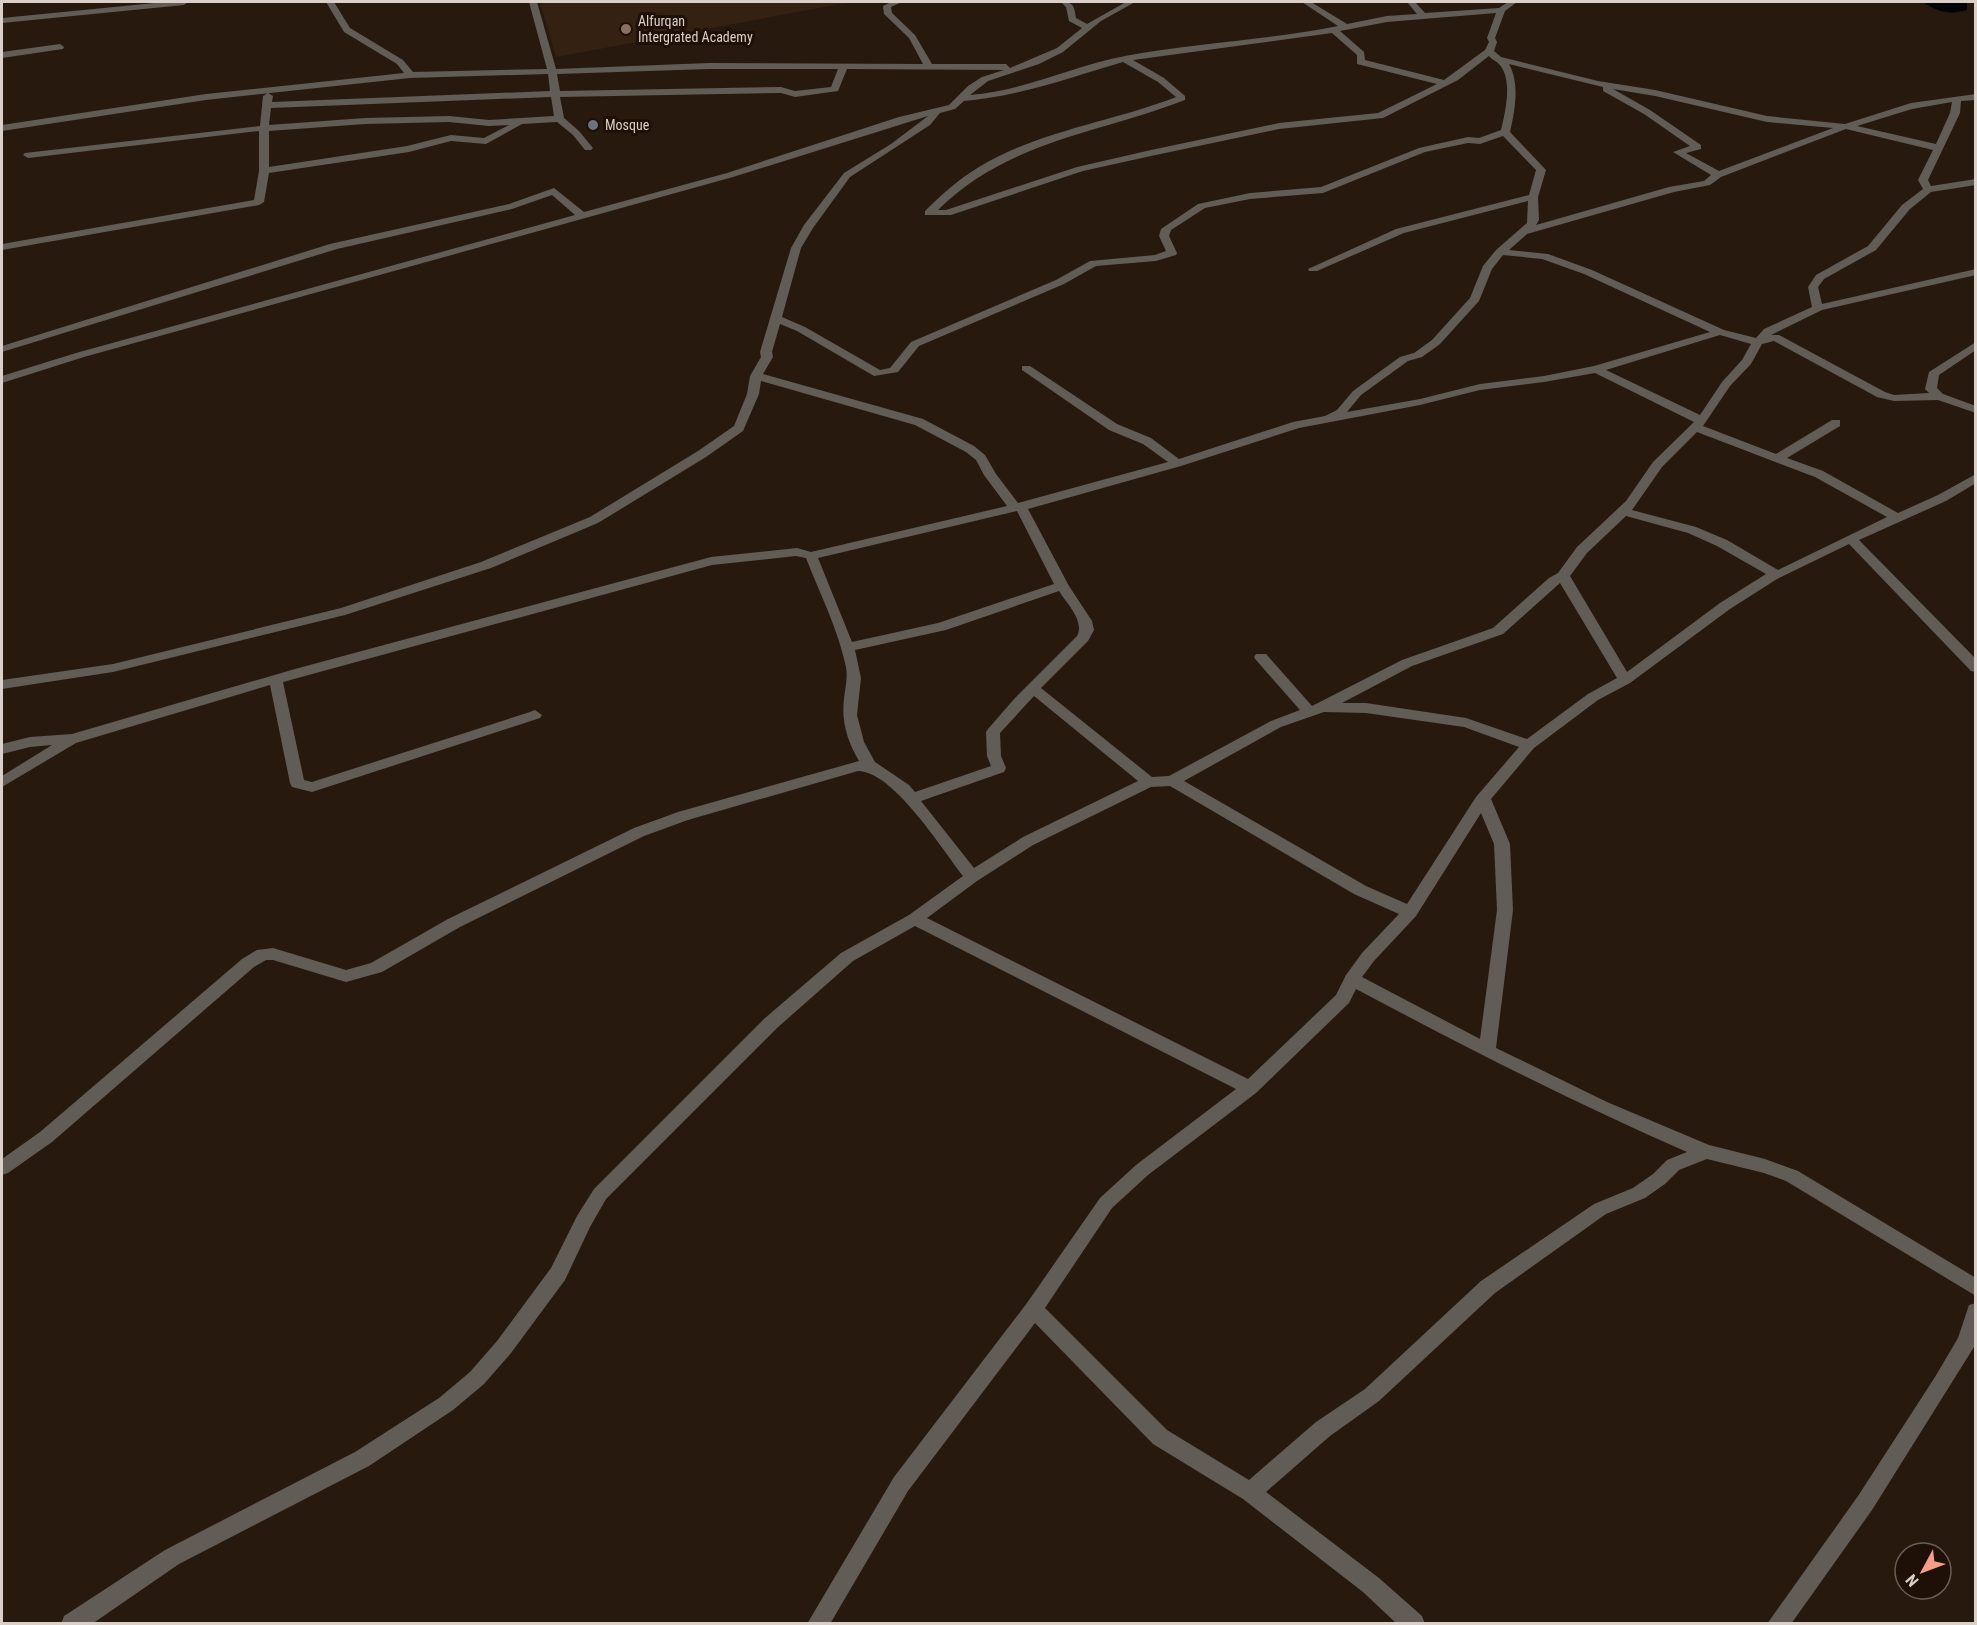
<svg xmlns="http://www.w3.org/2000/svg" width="1977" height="1625" viewBox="0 0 1977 1625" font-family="'Roboto Condensed',sans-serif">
	<rect width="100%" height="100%" fill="#28190f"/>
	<polygon fill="#352112" points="540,2 851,2 556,57"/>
	<path fill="#000608" d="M1923,2H1967V10C1951,15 1937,12 1923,2Z"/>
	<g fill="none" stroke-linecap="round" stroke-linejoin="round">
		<g fill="#615c55" fill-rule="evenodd">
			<polygon points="165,2 188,2 184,5 2,23 2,18"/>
			<path d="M326,2H334L350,28L403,60L413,72L547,69L529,2H537L556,69L709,63L923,64L909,38L884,14L883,6L891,2H902L891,7L892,13L915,35L932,64H1006L1010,68L1057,48L1082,28L1069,21L1066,7L1061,2C1074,2 1074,6 1076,18L1087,24L1126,2H1135L1101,21L1063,52L1039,64L988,81L970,95C1024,91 1072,66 1125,56C1196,43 1268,40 1338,26L1302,2H1311L1347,24L1387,16L1417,14L1407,2H1415L1425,13L1499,8L1508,2H1517L1505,11L1495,38L1497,42L1494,51L1501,57L1598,81L1655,90L1767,116L1845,124L1911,103L1976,94V100L1961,101L1960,113L1928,180L1931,186L1976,179V185L1931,192L1910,209L1876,250L1824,279L1818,287L1822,304L1976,269V275L1822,310L1771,335H1779L1885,392L1894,395L1929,393L1925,389L1929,372L1976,342V350L1939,375L1937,388L1943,394L1976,406V413L1938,400L1894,401L1877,397L1774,341L1762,344L1751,364L1730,386L1703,426L1776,454L1832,420H1840V426L1787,458L1823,471L1898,513L1938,495L1976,474V483L1946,501L1859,540L1976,659V672L1971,671L1849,544L1777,579L1730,609L1630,683L1598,700L1534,748L1491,799L1510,844L1513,910L1496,1048L1607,1102L1709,1145L1765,1159L1798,1171L1976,1278V1296L1786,1181L1764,1173L1707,1159L1679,1170L1665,1184L1645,1198L1606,1214L1495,1293L1379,1401L1330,1436L1266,1492L1379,1578L1422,1616L1425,1624H1397L1363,1592L1243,1499L1153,1444L1035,1323L908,1491L830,1624H807L894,1477L1027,1303L1100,1198L1136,1165L1236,1089L915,926L853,961L777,1028L606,1199L590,1227L565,1280L511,1353L484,1384L453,1410L369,1466L179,1564L92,1624H61L64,1616L165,1550L355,1452L439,1398L470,1372L497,1341L551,1268L577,1216L594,1189L765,1018L841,953L909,915L963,876C942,849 893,771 858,771L688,820L644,836L460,927L382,972L346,982L273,960H266L254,967L52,1142L8,1173L2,1175V1159L40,1132L242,959L257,950L273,948L346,970L371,963L448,919L634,828L678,812L859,761C848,742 841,722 844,699C845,688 848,679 846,667C838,629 820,594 806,558L796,556L712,565L283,682L304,780L312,782L530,712L535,710L542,715L540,718L312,792L292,787L290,783L270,685L76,743L2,787V776L52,745L30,747L2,754V744L30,737L72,734L295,669L711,557L797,548L811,552L1007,506L984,475L976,460L966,452L915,425L761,381L759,394L743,431L706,457L598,523L491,568L345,615L113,672L2,689V680L113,664L341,608L481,562L590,517L698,451L734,426L747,394L750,376L761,357L760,352L791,248L804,225L844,173L891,144L928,116L733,177L84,357L2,383V376L76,353L575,215L552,195L512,209L337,249L2,352V346L330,244L509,204L554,188L584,212L727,173L899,117L949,105L968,86L982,77L1004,70L847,69L838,91L795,97L781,93L560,97L564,118L579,131L593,148L591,150H585L573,135L557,122L522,124L486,144L451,141L409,152L269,173L264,202L259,205L2,250V244L254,200L259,171V131L28,158L23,155L25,153L260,126L263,96L268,93L273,96L272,102L550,91L548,74L410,78L206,100L2,131V125L206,94L404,73L397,64L344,32ZM1496,13L1487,38L1489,42L1485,50L1444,80L1365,60L1364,52L1340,31L1387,22ZM1332,33L1357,55V64L1437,84L1378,113L1279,123L1151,150L1077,167L946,210H938C1007,141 1097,134 1185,100V96L1164,78L1133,60ZM1489,56C1492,60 1499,62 1502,68C1512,85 1505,113 1501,130L1479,138L1468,137L1419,148L1321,187L1250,193L1198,204L1161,229L1159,236L1166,251L1155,255L1090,261L1056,280L911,342L890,368L880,370L805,327L782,317L801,248L813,228L850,177L930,125L940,113L955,109L964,101C1018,97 1071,77 1123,62L1158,82L1176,97C1112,122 1038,131 979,167C959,179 942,194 925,211V215H951L1083,171L1151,156L1279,129L1383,118L1458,80ZM1509,64L1603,87V91L1644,114L1690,146L1673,152L1711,175L1704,181L1669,187L1536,225L1539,220L1538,197L1546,170L1510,132C1515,110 1520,84 1509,64ZM709,69H838L831,87L795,91L781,87L560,91L557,74ZM1613,89L1655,96L1767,122L1833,128L1719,171L1686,153L1701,149V145L1650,110ZM551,97L554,116L489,120L449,116L365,118L269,125L271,108ZM1952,102L1950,113L1936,144L1857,126L1912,109ZM449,122L489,126L509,125L484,138L451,135L407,146L269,167V131L365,124ZM1846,129L1933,150L1918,180L1923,189L1902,205L1868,246L1816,275L1808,287L1812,307L1764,329L1756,338L1724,330L1592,270L1548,254L1509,250L1527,234L1674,192L1710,185L1721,177ZM1503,136L1536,170L1529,195L1396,229L1308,269L1309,271H1317L1404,233L1528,201L1527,223L1496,250L1483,266L1470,298L1432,340L1414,353L1400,357L1353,391L1337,410L1325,416L1293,422L1179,459L1151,438L1117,424L1030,366H1022V370L1109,430L1143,444L1168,462L1018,503L996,474L985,455L974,446L923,419L763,374L773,357L772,352L780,324L797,331L874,376L898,372L919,346L1064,284L1096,266L1156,261L1176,255L1177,253L1169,236L1171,230L1205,208L1250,199L1323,193L1425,152L1468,143L1480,144ZM1503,255L1542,259L1584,274L1710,332L1594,366L1544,376L1480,384L1420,399L1347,412L1361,395L1408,361L1422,357L1440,344L1479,301L1492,269ZM1720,335L1751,344L1742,360L1722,382L1700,415L1606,370ZM1595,373L1694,422L1653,462L1626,501L1577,547L1558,573L1549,578L1493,628L1402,660L1312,706L1266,654H1256L1254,657L1256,660L1300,710L1271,721L1169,776L1152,777L1041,688L1088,641L1094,630L1092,621L1069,586L1028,509L1181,466L1299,428L1420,405L1480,390L1544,382ZM1697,432L1815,477L1887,517L1778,570L1727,540L1696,527L1632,510L1662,467ZM1017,511L1054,584L938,623L852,642L818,558ZM1626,516L1688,533L1717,546L1766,574L1720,603L1627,672L1570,576L1587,553ZM1560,583L1617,678L1588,694L1527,739L1466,718L1366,703H1342L1412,666L1503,634ZM1059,591C1067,604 1085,621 1077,636L1015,698L988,729L986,732L987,756L991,766L915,792L909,785L875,762L864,742L857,715L861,678L855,650L946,630ZM1034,696L1138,781L1023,837L974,868L921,801L1004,772L1006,768L1001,756L1000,733ZM1324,712L1366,713L1464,727L1519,747L1476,797L1407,904L1366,886L1184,781L1281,727ZM1170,786L1354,894L1399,914L1362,953L1346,975L1336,995L1248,1079L927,918L977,881L1033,845L1151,787ZM1481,813L1494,844L1497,910L1480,1039L1362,977L1374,961L1416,916ZM1356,989C1465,1047 1574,1103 1687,1152L1667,1160L1653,1174L1633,1188L1594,1204L1481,1281L1365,1389L1316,1422L1249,1480L1167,1430L1045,1308L1112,1208L1148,1175L1256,1093L1349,1003Z"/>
			<polygon points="60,44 64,47 63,49 2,58 2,52"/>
			<polygon points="1976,1303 1974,1347 1872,1510 1791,1624 1767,1624 1858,1496 1935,1377 1958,1338 1969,1305"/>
		</g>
	</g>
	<circle fill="#8d6e63" stroke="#1e1007" stroke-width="2" cx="626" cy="29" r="6"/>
	<circle fill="#6b7280" stroke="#1e1007" stroke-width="2" cx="593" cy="125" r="6"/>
	<g text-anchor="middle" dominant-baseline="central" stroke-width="6" stroke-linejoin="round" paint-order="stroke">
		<g font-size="14" fill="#dad0c9" stroke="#1e1007" text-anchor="start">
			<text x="638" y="21">Alfurqan<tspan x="638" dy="16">Intergrated Academy</tspan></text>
			<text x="605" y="125">Mosque</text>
		</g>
	</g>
	<rect width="1977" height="1625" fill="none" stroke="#dad0c9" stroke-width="6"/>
	<g transform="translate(1923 1571) rotate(229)"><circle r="28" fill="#1e1007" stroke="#695d55" stroke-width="1.5"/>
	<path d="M0-4.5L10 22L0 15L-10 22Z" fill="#f49e89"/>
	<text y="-9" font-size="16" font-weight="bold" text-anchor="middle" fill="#dad0c9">N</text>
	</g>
</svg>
